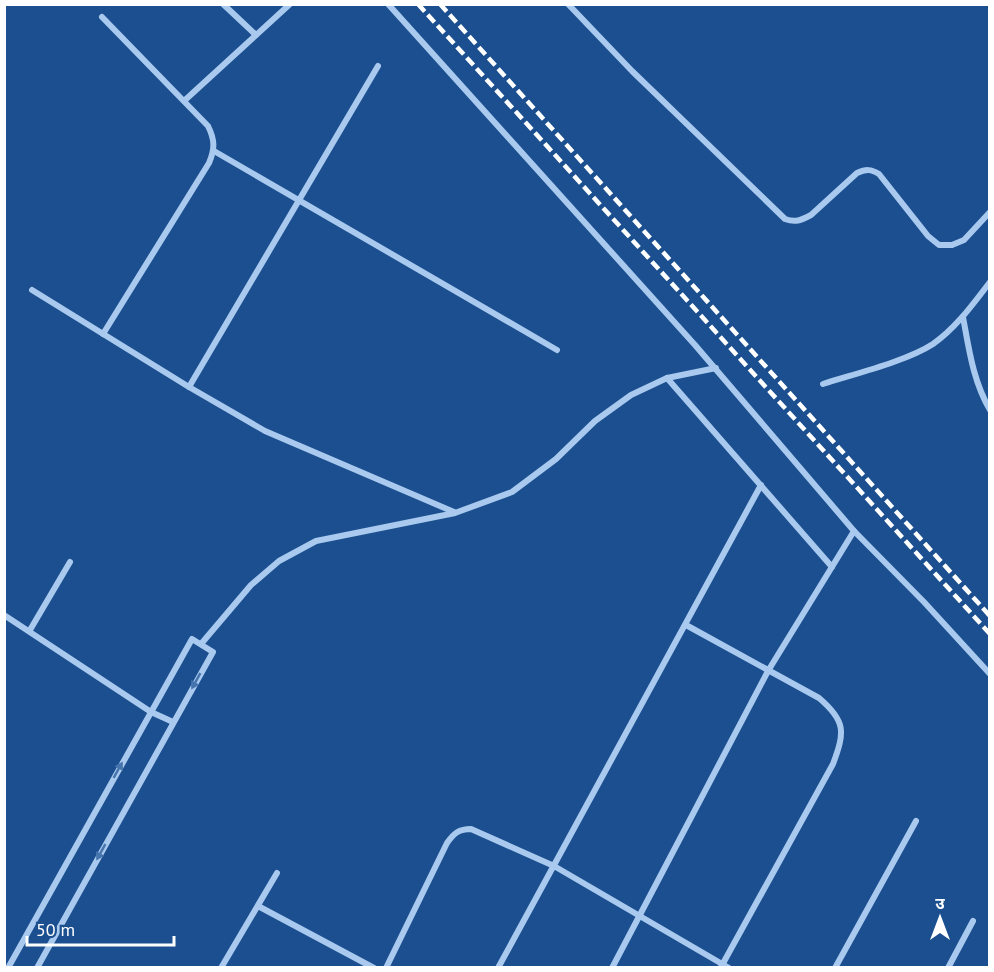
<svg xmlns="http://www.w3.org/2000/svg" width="994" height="972" viewBox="0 0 994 972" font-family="'PT Sans','Noto Sans Devanagari',sans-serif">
	<rect width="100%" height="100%" fill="#1b4f8f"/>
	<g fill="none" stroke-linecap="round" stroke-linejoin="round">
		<g stroke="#a9c9ee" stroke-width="6">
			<polyline points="223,4 256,35"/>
			<polyline points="388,4 695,345 854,531 924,602 990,674"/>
			<path d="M568,4L632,71L785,219C796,223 801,220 811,215L857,173C866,169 871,169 879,174L928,236L939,245H952L964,240L990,212"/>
			<path d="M102,17L208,126C215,140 215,149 209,163L103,334"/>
			<polyline points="184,101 290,4"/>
			<polyline points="214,151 557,350"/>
			<polyline points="32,290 189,387 265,431 454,512"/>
			<path d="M963,317C969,349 973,381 990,410"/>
			<polyline points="667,378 832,567"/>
			<path d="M823,384C854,374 907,361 933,344C956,328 973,304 990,282"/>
			<polyline points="189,387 378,66"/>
			<polyline points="4,615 151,712 173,722"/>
			<path d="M686,625L819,698C846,721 845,732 833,764L721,967"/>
			<polyline points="30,630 70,562"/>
			<polyline points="201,644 251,585 279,561 316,541 455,513 512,492 556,459 595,421 631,395 667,378 716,368"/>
			<polyline points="258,906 374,968"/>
			<polyline points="8,968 192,639 213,652 37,968"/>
			<polyline points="221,968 277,873"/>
			<path d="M386,968L447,843C454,833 459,829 471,829L554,866L729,968"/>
			<polyline points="498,968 761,485"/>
			<polyline points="612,968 768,671 854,531"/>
			<polyline points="835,968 916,821"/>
			<polyline points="948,968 973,921"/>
		</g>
		<g stroke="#fff" stroke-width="4.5" stroke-dasharray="10 4.5" stroke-linecap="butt">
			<polyline points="418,4 990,634"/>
			<polyline points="440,4 990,616"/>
		</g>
	</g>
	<defs><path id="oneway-solid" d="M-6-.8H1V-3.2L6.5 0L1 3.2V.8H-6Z" transform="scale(1.5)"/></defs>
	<g fill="#4674ac">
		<use href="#oneway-solid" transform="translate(196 681) rotate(119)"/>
		<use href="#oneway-solid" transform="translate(118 770) rotate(-61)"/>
		<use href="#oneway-solid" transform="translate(101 852) rotate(119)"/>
	</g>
	<rect width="994" height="972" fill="none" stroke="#ffffff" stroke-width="12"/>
	<g transform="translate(940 918)" stroke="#1b4f8f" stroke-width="4.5" paint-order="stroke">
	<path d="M0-4.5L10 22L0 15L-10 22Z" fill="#ffffff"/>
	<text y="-9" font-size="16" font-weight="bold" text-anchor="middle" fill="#ffffff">उ</text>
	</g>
	<path d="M27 936v9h147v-9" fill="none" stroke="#ffffff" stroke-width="3"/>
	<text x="36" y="936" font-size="18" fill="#ffffff" stroke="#1b4f8f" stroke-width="4.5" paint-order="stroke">50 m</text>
</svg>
